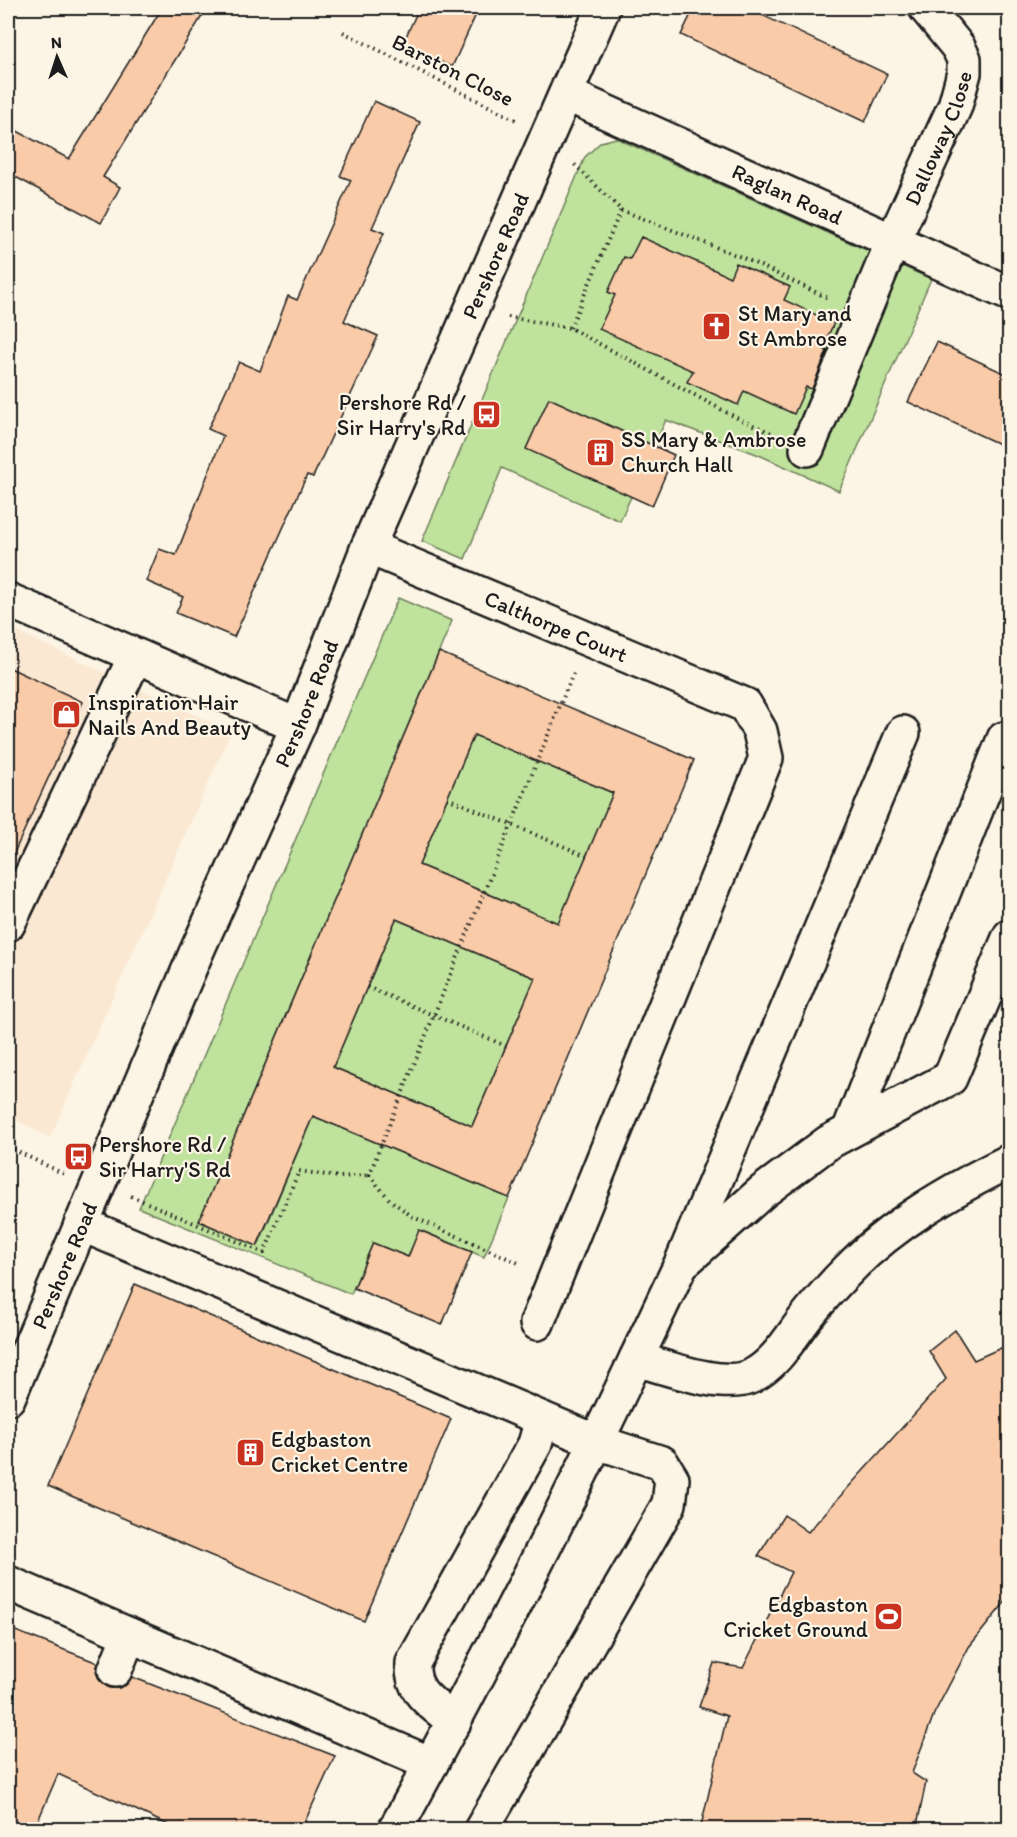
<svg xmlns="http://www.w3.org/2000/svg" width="1017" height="1837" viewBox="0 0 1017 1837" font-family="Itim,sans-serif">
	<rect width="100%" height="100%" fill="#fcf5e5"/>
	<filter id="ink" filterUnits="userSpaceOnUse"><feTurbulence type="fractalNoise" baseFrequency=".0167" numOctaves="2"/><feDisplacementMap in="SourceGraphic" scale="12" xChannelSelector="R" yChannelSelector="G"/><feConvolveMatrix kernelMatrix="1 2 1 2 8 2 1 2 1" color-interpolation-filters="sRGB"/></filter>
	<g filter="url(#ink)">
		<polygon fill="#fbe8d3" points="8,627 231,732 50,1138 8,1116"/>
		<g fill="#bfe29c" stroke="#6e7f5c" stroke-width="1.5">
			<polygon points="616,138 931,279 839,491 759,455 666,420 620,521 502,468 465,559 422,541 585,157 601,142"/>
			<polygon points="398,598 452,621 199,1221 258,1246 313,1116 509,1198 484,1257 420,1230 408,1257 373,1243 351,1294 139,1208"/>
			<polygon points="474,735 613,793 558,923 419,865"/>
			<polygon points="396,919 535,978 472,1126 333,1067"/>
		</g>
		<g fill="#f9cba8" stroke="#1c1c1c" stroke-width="1.5" fill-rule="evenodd">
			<polygon points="162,8 207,8 103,177 120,187 101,223 8,173 8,126 69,159"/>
			<polygon points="419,8 479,8 452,67 402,45"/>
			<polygon points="694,8 747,8 887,74 865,122 681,35"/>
			<polygon points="374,101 420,122 372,228 384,233 344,321 378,336 313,477 307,475 234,637 176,613 183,597 146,581 159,549 176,555 223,436 208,429 239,362 260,371 288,296 297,300 351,180 340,176"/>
			<polygon points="641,237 730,277 736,263 790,287 784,300 834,323 822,348 827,351 812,389 806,387 794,414 744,391 738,405 687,382 693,371 599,329 615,295 608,292 624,257 630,259"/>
			<polygon points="937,342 1010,376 1010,449 908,402"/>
			<polygon points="549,398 674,455 652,506 526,449"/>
			<path d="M439,652L694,760L509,1198L313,1116L257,1246L199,1221ZM474,735L613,793L558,923L419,865ZM396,919L535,978L472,1126L333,1067Z"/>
			<polygon points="8,667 83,702 8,866"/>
			<polygon points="419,1230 472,1252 442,1325 354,1288 373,1243 408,1257"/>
			<polygon points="135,1284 451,1419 364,1621 48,1486"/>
			<polygon points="955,1330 974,1360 1010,1344 1010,1596 969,1647 934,1714 912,1773 926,1782 916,1830 700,1830 727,1716 699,1707 714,1663 743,1668 791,1572 758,1556 784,1515 808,1532 946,1379 929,1351"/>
			<polygon points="8,1628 98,1663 96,1672 100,1681 109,1688 118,1688 126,1685 132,1677 335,1756 301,1830 179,1830 58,1774 34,1830 8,1830"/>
		</g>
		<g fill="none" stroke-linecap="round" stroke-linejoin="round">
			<defs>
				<g id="minor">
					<path id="s1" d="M566,94L1010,294"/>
					<path id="s2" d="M807,449L893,241L955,106L964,73V59L958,47L926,8"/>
					<path id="s3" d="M368,547L745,705L760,731L766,758L537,1323"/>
					<polyline points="8,600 298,726"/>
					<polyline points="8,924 135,657"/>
					<polyline points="849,1131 1004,739 1010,741"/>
					<polyline points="81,1224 597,1442 662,1463 672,1479 669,1504 481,1830"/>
					<polyline points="687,1259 762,1192 829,1142 950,1078 1010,936"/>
					<polyline points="636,1359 681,1264 903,733"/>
					<polyline points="8,1583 431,1764"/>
					<polyline points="115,1670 129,1635"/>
					<path d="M454,1722C433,1703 411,1694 413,1663L535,1444L542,1419"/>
					<path d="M395,1830C480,1675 561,1518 636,1359C665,1367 725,1390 752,1376C777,1363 791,1336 807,1316C820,1300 833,1285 847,1271C892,1224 951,1190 1010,1161"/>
				</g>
				<g id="major">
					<path id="s4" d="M8,1398L196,953L298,726L368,547L603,8"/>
				</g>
			</defs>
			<use href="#minor" stroke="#1c1c1c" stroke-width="38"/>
			<use href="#major" stroke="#1c1c1c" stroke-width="38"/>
			<g stroke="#1c1c1c" stroke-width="4" stroke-dasharray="1.5 4.5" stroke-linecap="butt">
				<polyline points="343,32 516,120"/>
				<polyline points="621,210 746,259 830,299"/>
				<polyline points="508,317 570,328 739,419 774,434"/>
				<polyline points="570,328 621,210 574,164"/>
				<polyline points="447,798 587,856"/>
				<polyline points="367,987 506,1046"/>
				<polyline points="8,1147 64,1174"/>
				<polyline points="369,1175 574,671"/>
				<polyline points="369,1175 390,1200 413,1217 521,1264"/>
				<polyline points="131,1196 264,1253 299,1171 339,1177 369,1175"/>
			</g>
			<use href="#minor" stroke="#fcf5e5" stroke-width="33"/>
			<use href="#major" stroke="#fcf5e5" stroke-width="33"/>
		</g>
	</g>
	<defs>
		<symbol id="church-square" viewBox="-11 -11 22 22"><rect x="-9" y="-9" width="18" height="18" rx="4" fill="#c8321e" stroke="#fcf5e5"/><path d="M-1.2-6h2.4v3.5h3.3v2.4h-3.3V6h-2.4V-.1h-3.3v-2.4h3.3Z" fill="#fff"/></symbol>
		<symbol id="bus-square" viewBox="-11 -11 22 22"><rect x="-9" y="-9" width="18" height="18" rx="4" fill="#c8321e" stroke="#fcf5e5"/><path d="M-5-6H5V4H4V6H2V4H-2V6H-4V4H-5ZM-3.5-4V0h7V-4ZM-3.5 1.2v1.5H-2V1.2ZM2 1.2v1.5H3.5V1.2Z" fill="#fff"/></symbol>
		<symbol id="building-square" viewBox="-11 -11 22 22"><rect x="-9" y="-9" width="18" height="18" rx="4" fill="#c8321e" stroke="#fcf5e5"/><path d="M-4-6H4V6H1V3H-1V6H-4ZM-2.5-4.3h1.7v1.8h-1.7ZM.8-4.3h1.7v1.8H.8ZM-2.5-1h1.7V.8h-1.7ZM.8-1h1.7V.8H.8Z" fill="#fff"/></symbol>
		<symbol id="shop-square" viewBox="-11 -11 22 22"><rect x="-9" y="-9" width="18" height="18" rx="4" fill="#c8321e" stroke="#fcf5e5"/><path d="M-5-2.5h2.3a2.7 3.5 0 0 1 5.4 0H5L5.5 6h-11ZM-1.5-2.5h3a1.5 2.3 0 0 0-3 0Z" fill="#fff"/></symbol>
		<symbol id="stadium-square" viewBox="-11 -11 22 22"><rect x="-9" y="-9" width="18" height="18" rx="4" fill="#c8321e" stroke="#fcf5e5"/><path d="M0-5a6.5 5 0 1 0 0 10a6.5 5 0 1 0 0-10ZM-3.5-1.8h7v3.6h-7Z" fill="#fff"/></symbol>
	</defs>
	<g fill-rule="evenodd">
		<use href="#church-square" x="700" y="310" width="33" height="33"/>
		<use href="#bus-square" x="470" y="398" width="33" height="33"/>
		<use href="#building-square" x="584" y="436" width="33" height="33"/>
		<use href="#shop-square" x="50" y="698" width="33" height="33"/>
		<use href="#bus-square" x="62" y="1140" width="33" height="33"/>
		<use href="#building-square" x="234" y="1436" width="33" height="33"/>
		<use href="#stadium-square" x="872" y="1600" width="33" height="33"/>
	</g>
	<g text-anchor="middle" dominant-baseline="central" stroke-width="4.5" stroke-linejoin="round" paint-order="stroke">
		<g font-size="22" fill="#1c1c1c" stroke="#fcf5e5">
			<text transform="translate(453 70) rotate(27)">Barston Close</text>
			<text stroke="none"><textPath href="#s2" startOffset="338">Dalloway Close</textPath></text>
			<text stroke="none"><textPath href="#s1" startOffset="243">Raglan Road</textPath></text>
			<text stroke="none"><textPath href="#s4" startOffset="1242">Pershore Road</textPath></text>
			<text stroke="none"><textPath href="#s3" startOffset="204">Calthorpe Court</textPath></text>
			<text stroke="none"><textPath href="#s4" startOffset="756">Pershore Road</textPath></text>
			<text stroke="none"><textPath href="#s4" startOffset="144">Pershore Road</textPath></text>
		</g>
		<g font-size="22" fill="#1c1c1c" stroke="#fcf5e5" text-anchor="start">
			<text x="738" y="313">St Mary and<tspan x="738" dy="25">St Ambrose</tspan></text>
			<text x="466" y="402" text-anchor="end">Pershore Rd /<tspan x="466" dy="25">Sir Harry's Rd</tspan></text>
			<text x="621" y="439">SS Mary &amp; Ambrose<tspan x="621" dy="25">Church Hall</tspan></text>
			<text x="88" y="702">Inspiration Hair<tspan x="88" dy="25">Nails And Beauty</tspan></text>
			<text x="99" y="1144">Pershore Rd /<tspan x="99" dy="25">Sir Harry'S Rd</tspan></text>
			<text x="271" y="1439">Edgbaston<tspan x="271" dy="25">Cricket Centre</tspan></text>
			<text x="868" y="1604" text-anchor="end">Edgbaston<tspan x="868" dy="25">Cricket Ground</tspan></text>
		</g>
	</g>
	<rect width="1017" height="1837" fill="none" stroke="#fcf5e5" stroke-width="30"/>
	<rect x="15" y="15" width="987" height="1807" fill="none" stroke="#1c1c1c" stroke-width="2" filter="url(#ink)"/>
	<g transform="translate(57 57) rotate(357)" stroke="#fcf5e5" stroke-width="4.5" paint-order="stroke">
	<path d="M0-4.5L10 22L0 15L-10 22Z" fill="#1c1c1c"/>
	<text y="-9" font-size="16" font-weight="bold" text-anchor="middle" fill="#1c1c1c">N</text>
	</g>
</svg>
